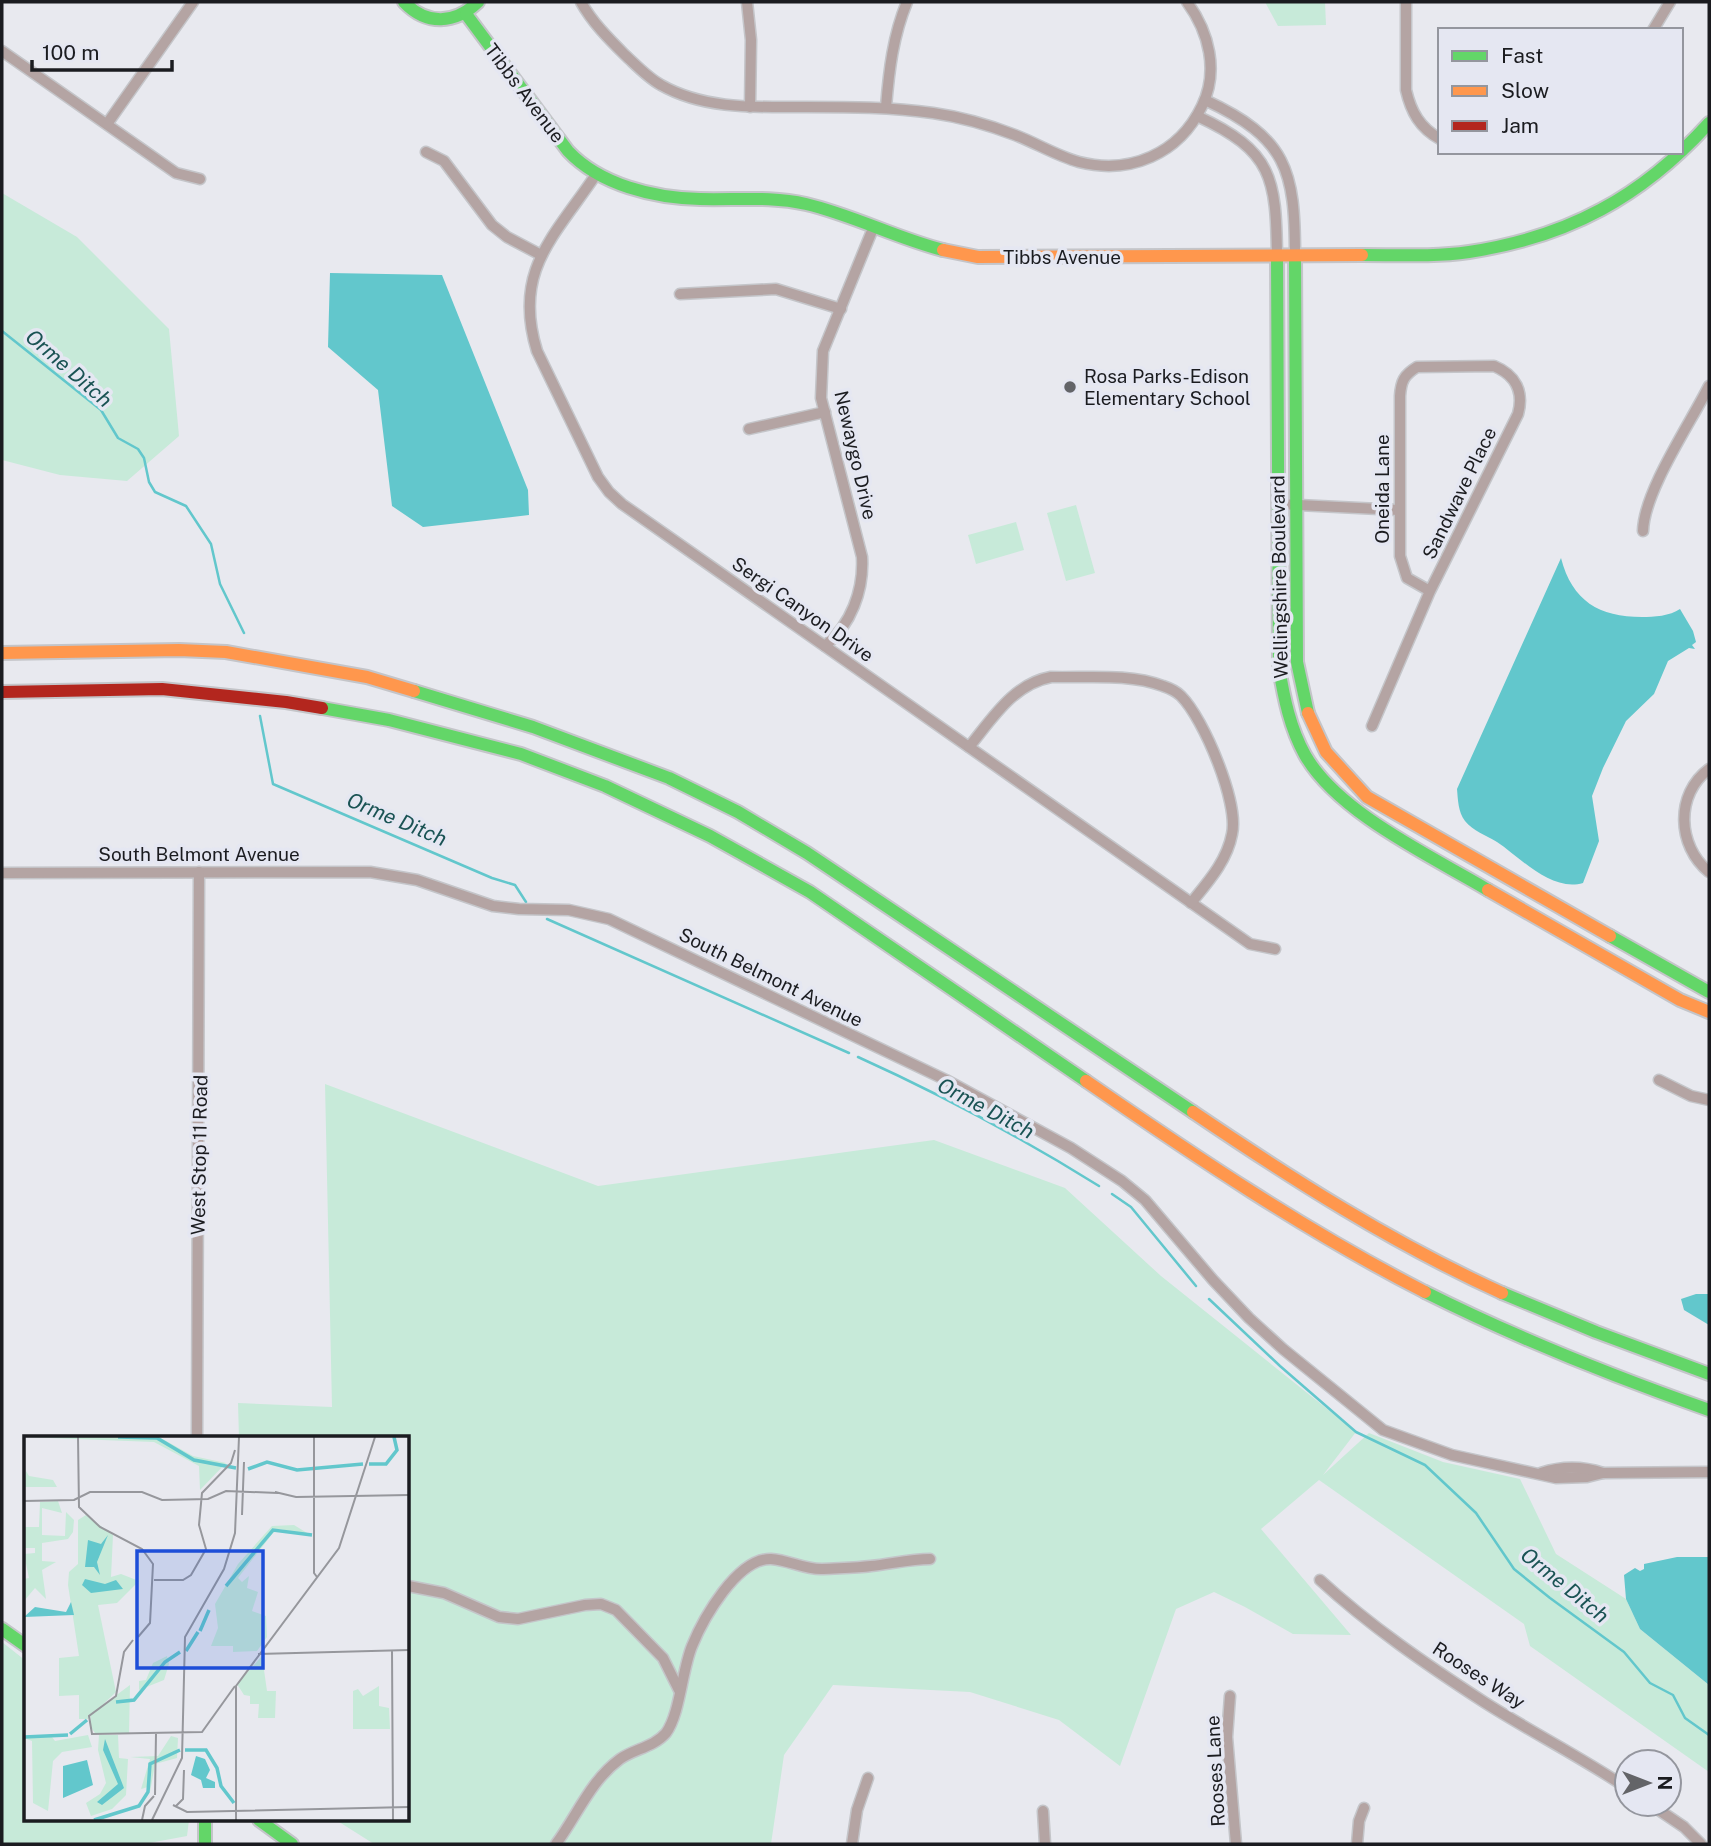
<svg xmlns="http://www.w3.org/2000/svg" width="1711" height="1846" viewBox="0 0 1711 1846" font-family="'Public Sans',sans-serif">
	<rect width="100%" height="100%" fill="#e8e9ef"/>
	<g fill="#c7ead9">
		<polygon points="1265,2 1325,2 1326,25 1278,26"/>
		<polygon points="2,193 77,237 169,329 179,436 127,481 60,475 2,460"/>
		<polygon points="1076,505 1095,573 1066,581 1047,513"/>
		<polygon points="1016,522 1024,550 976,564 968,535"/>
		<polygon points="325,1084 598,1186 934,1140 1065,1188 1161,1276 1356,1432 1323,1475 1369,1433 1443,1462 1520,1479 1556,1554 1626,1599 1640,1629 1709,1685 1709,1772 1530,1646 1524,1624 1319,1480 1261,1529 1351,1635 1293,1634 1245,1607 1214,1592 1176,1609 1120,1766 1059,1720 970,1692 833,1685 784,1755 771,1844 374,1844 336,1820 408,1820 408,1438 239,1438 238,1403 332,1407"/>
		<polygon points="2,1642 26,1661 26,1820 189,1820 187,1836 144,1844 2,1844"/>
	</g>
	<g fill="#62c7cc">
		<polygon points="330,273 442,275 528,490 529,515 423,527 392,506 378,390 328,347"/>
		<path d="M1561,558C1572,601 1599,617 1642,617C1654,617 1670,616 1680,609L1693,631L1696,642L1692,645L1695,649L1689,648L1668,661L1654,694L1626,721L1603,768L1592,796L1599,841L1583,883C1551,892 1521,858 1497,842C1486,835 1473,831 1465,821C1458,812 1458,800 1457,789Z"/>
		<polygon points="1696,1294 1709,1294 1709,1325 1684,1310 1681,1299"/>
		<polygon points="1677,1557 1709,1557 1709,1685 1640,1629 1626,1599 1624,1575 1635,1568 1640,1571 1644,1569 1644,1564"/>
	</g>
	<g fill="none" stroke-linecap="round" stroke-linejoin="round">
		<g stroke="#62c7cc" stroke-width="2.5">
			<polyline points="2,331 101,410 118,438 138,449 144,458 149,482 155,492 186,506 211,544 220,584 244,633"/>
			<polyline points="260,716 273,784 492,878 515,885 526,902"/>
			<polyline points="547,919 849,1053"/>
			<path d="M858,1057C940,1094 1022,1138 1099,1186"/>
			<polyline points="1112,1194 1131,1207 1196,1286"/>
			<polyline points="1209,1299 1280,1366 1356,1432 1425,1465 1476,1513 1514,1569 1550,1598 1624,1652 1650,1683 1673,1695 1685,1718 1709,1735"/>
		</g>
		<defs>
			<g id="street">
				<path d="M581,2C592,22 608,38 625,55C636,65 648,78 661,85C705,110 758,107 806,107C849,107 891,107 933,113C961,117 989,125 1015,135C1036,143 1057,156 1079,162C1130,175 1179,154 1202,106C1219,71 1209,32 1187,2"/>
				<polyline points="747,2 751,40 750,107"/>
				<path d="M1406,2V90C1411,112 1420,128 1440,139"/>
				<polyline points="1653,30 1670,2"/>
				<polyline points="2,51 176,173 200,179"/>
				<path d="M1205,100C1287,138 1295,170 1295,256"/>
				<path d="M886,107C889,70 893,36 907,2"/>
				<path d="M1197,116C1273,151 1276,178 1277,256"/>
				<polyline points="107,124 193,2"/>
				<polyline points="426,152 444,161 492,225 507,237 541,255"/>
				<path d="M597,173C555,236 512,270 537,351L598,477L609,492L622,504L1250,944L1275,949"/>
				<polyline points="680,294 776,289 841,309"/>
				<polyline points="749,429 825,412"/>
				<polyline points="1278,504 1399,510"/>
				<path d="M1643,531C1644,491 1690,424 1709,386"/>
				<path d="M825,646C851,625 864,590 862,557L821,398L823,351L874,226"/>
				<path d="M1372,726L1430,591L1518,414C1524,392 1516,375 1494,366L1417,367C1404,375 1401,381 1400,396V556L1407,578L1430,591"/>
				<path d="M969,747C992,719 1013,684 1051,677C1087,678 1129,673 1163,686C1169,688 1177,692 1181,696C1204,719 1239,803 1232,834C1227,861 1208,882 1191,903"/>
				<path d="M1709,769C1675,794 1677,846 1709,872"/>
				<polyline points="2,873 370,872 417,880 493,906 519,909 569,910 609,919 946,1080 1071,1148 1122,1181 1145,1200 1213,1280 1249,1318 1283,1349 1383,1430 1452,1455 1556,1478 1587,1477 1603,1473"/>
				<polyline points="1659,1080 1691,1096 1709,1100"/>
				<polyline points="197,1438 199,872"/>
				<path d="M1541,1473C1562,1466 1582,1466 1603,1473L1709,1472"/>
				<path d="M1320,1580C1370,1626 1427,1665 1484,1702C1531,1732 1581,1757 1627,1788"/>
				<polyline points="408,1586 444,1593 499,1617 518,1619 585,1605 601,1604 616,1610 663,1658 679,1690"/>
				<polyline points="1230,1696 1227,1737 1236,1844"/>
				<polyline points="1650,1804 1684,1827 1701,1844"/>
				<polyline points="1043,1811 1045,1844"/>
				<path d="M556,1844C577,1816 590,1781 620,1759C634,1749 654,1747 666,1733C680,1714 682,1670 692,1646C703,1619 737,1558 771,1559C789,1560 805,1570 823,1569C839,1568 856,1568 871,1566C891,1564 910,1559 930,1559"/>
				<polyline points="852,1844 857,1810 868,1778"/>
				<polyline points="1357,1844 1359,1821 1364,1808"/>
			</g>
			<g id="fast">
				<path d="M404,2C427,26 455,24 478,2"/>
				<path d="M466,14L568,151C600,185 654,198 700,199C736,200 771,196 806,204C853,215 896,238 943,250"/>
				<path d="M1362,255C1398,255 1434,257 1469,252C1568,237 1642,197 1709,123"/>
				<path d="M1277,256L1279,668C1284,698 1290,728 1305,755C1338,813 1431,856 1488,890"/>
				<polyline points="1295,256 1297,662 1308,713"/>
				<polyline points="414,691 533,727 669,778 738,812 807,853 1193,1112"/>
				<polyline points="322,708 389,720 521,754 605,786 710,836 810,892 1086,1081"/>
				<polyline points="1610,936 1709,992"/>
				<path d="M1425,1292C1517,1338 1612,1376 1709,1410"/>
				<polyline points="1502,1293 1596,1332 1709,1374"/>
				<polyline points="2,1629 26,1646"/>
				<polyline points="205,1820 205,1844"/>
				<polyline points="259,1820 292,1844"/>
			</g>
			<g id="slow">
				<polyline points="943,250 978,257 1362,255"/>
				<polyline points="2,653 179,650 226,652 367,677 414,691"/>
				<polyline points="1308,713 1326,752 1367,797 1610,936"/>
				<polyline points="1488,890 1680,1000 1709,1012"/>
				<path d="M1086,1081C1196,1157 1306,1231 1425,1292"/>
				<path d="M1193,1112C1292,1179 1392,1243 1502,1293"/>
			</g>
			<polyline id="jam" points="2,692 162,689 286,702 322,708"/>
		</defs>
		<use href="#street" stroke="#c4c5c9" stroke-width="13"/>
		<use href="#fast" stroke="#c4c5c9" stroke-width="16"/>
		<use href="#slow" stroke="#c4c5c9" stroke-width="16"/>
		<use href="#jam" stroke="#c4c5c9" stroke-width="16"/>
		<use href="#street" stroke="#b4a4a3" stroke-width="10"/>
		<use href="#fast" stroke="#63d668" stroke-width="12"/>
		<use href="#slow" stroke="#ff974d" stroke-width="12"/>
		<use href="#jam" stroke="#b3261e" stroke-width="12"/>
	</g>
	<circle fill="#636468" stroke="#e5e7f2" stroke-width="2.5" cx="1070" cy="387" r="7"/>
	<g text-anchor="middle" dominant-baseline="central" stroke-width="7" stroke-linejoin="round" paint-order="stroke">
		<g font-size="19" fill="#1b1c20" stroke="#e5e7f2">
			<text transform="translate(525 93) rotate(53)">Tibbs Avenue</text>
			<text x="1062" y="257">Tibbs Avenue</text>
			<text transform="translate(856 455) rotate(77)">Newaygo Drive</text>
			<text transform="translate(1382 489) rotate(-90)">Oneida Lane</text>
			<text transform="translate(1459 493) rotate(-64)">Sandwave Place</text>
			<text transform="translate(1279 577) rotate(-91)">Wellingshire Boulevard</text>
			<text transform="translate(803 609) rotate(35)">Sergi Canyon Drive</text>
			<text x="199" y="854">South Belmont Avenue</text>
			<text transform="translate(771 977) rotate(26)">South Belmont Avenue</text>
			<text transform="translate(199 1155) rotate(-89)">West Stop 11 Road</text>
			<text transform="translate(1479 1675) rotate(33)">Rooses Way</text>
			<text transform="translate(1215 1771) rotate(-93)">Rooses Lane</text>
		</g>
		<g font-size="19" fill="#1b1c20" stroke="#e5e7f2" text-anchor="start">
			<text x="1084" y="376">Rosa Parks-Edison<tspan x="1084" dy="22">Elementary School</tspan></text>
		</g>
		<g font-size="21" font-style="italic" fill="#1a5354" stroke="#e5e7f2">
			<text transform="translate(69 368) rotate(41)">Orme Ditch</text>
			<text transform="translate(397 819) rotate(23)">Orme Ditch</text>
			<text transform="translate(986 1108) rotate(28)">Orme Ditch</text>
			<text transform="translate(1565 1585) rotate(39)">Orme Ditch</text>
		</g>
	</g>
	<g transform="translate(24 1436)">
		<rect width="385" height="385" fill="#e8e9ef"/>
		<path d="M0,1H135L169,20L202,27L176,54L175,30L130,6ZM2,35L5,40L29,44L33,51H0ZM34,65L38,77L18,72V99L41,100L42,76L50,84L49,96L44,103L18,107V125L32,126L18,134L22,163L11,152L0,165V143L5,142L0,118L11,117V112H0V91H15L16,66ZM62,79L89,99L87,141L97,138L115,145L93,167L74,169L92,256L64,283H55V259L35,260V222L55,220L44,149L45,136L54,128V84ZM270,89L288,100L256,93L249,97L214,142L218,146L225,140L223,152L234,156L228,175L242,180L243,201L233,215L209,216V210H187L194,192L191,168L214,128L248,90ZM143,220L145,228L140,244L115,254V245L122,244L129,227ZM238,220L243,255H252L251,282H234L235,268H226V260L220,259L213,248ZM106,249L105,297H71L66,290L67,278ZM355,250V270L365,272L366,293H329V255L334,253L339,260ZM64,299L68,311L38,316L29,325L24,375L9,367L8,305L0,302L28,301L31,305ZM75,299H94L95,322L104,323L102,359L88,373L67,380L62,367L76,358L82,347L74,314ZM147,300L154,302L153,322L131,328L126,356L124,351L117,353L126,323L106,321L134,320Z" fill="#c7ead9"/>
		<path d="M84,99L73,126L76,139L70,131H61L64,104L77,108ZM61,143L81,148L92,144L99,153L67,157L58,149ZM47,166L50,179L0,181L11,171L42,176ZM81,303L100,352L78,369L73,366L94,348L79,314ZM172,320L181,323L186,334L182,342L191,346V352H179L177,344L167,339ZM63,324L69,349L39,362V330Z" fill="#62c7cc"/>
		<path fill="none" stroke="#62c7cc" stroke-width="3.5" d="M94,1L133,2L170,24L212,32M345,28H362L373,14L370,1M224,33L243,26L273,34L339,28M202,150L249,94L288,99M176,195L185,174M162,215L174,196M92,266L110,264L141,226L156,216M46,298L63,284M0,301L44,299M161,314H182L193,332L197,350L210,367M70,384L115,370L124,356L126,328L156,314"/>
		<path fill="none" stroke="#96979c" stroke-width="2" d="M54,1L55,71L76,91L118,113L129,128L126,187L114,201M290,1V137L293,141M251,56L272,61L385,59M0,65L50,64L66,56H118L138,64L184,63L202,55L254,57M218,79L220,26M130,144H159L167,139L182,113L175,89L178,57L207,27L211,14M109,204L100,216L92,260L65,280L68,298L178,296L211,250M368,214L369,384M234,218L385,214M131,359L132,298M149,369L163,376L385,371M152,370L159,363L160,334M118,384L121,370L130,360M128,384L158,322L161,201L200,133L211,97L215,1M212,384V250L315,112L351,1"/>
		<path fill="#1d4ed8" fill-opacity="0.15" stroke="#1d4ed8" stroke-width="3.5" d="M113,115H239V232H113Z"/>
		<rect width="385" height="385" fill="none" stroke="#1b1c20" stroke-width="3.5"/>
	</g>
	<rect width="1711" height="1846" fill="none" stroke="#1b1c20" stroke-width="7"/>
	<rect x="1438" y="28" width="245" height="126" fill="#e5e7f2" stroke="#94969e" stroke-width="2"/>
	<rect x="1452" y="51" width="35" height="10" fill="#63d668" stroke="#94969e" stroke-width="2"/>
	<text x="1501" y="63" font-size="21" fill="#1b1c20">Fast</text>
	<rect x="1452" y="86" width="35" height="10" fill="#ff974d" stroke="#94969e" stroke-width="2"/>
	<text x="1501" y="98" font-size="21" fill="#1b1c20">Slow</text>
	<rect x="1452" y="121" width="35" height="10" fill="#b3261e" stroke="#94969e" stroke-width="2"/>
	<text x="1501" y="133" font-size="21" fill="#1b1c20">Jam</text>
	<g transform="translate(1648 1783) rotate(90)"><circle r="33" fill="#e5e7f2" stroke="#94969e" stroke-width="2"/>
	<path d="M0-5L12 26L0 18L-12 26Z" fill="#636468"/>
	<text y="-10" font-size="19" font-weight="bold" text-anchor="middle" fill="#1b1c20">N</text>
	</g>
	<path d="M32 60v10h140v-10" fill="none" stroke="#1b1c20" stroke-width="3.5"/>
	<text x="42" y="60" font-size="21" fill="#1b1c20" stroke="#e5e7f2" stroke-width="5" paint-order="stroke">100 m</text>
</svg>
